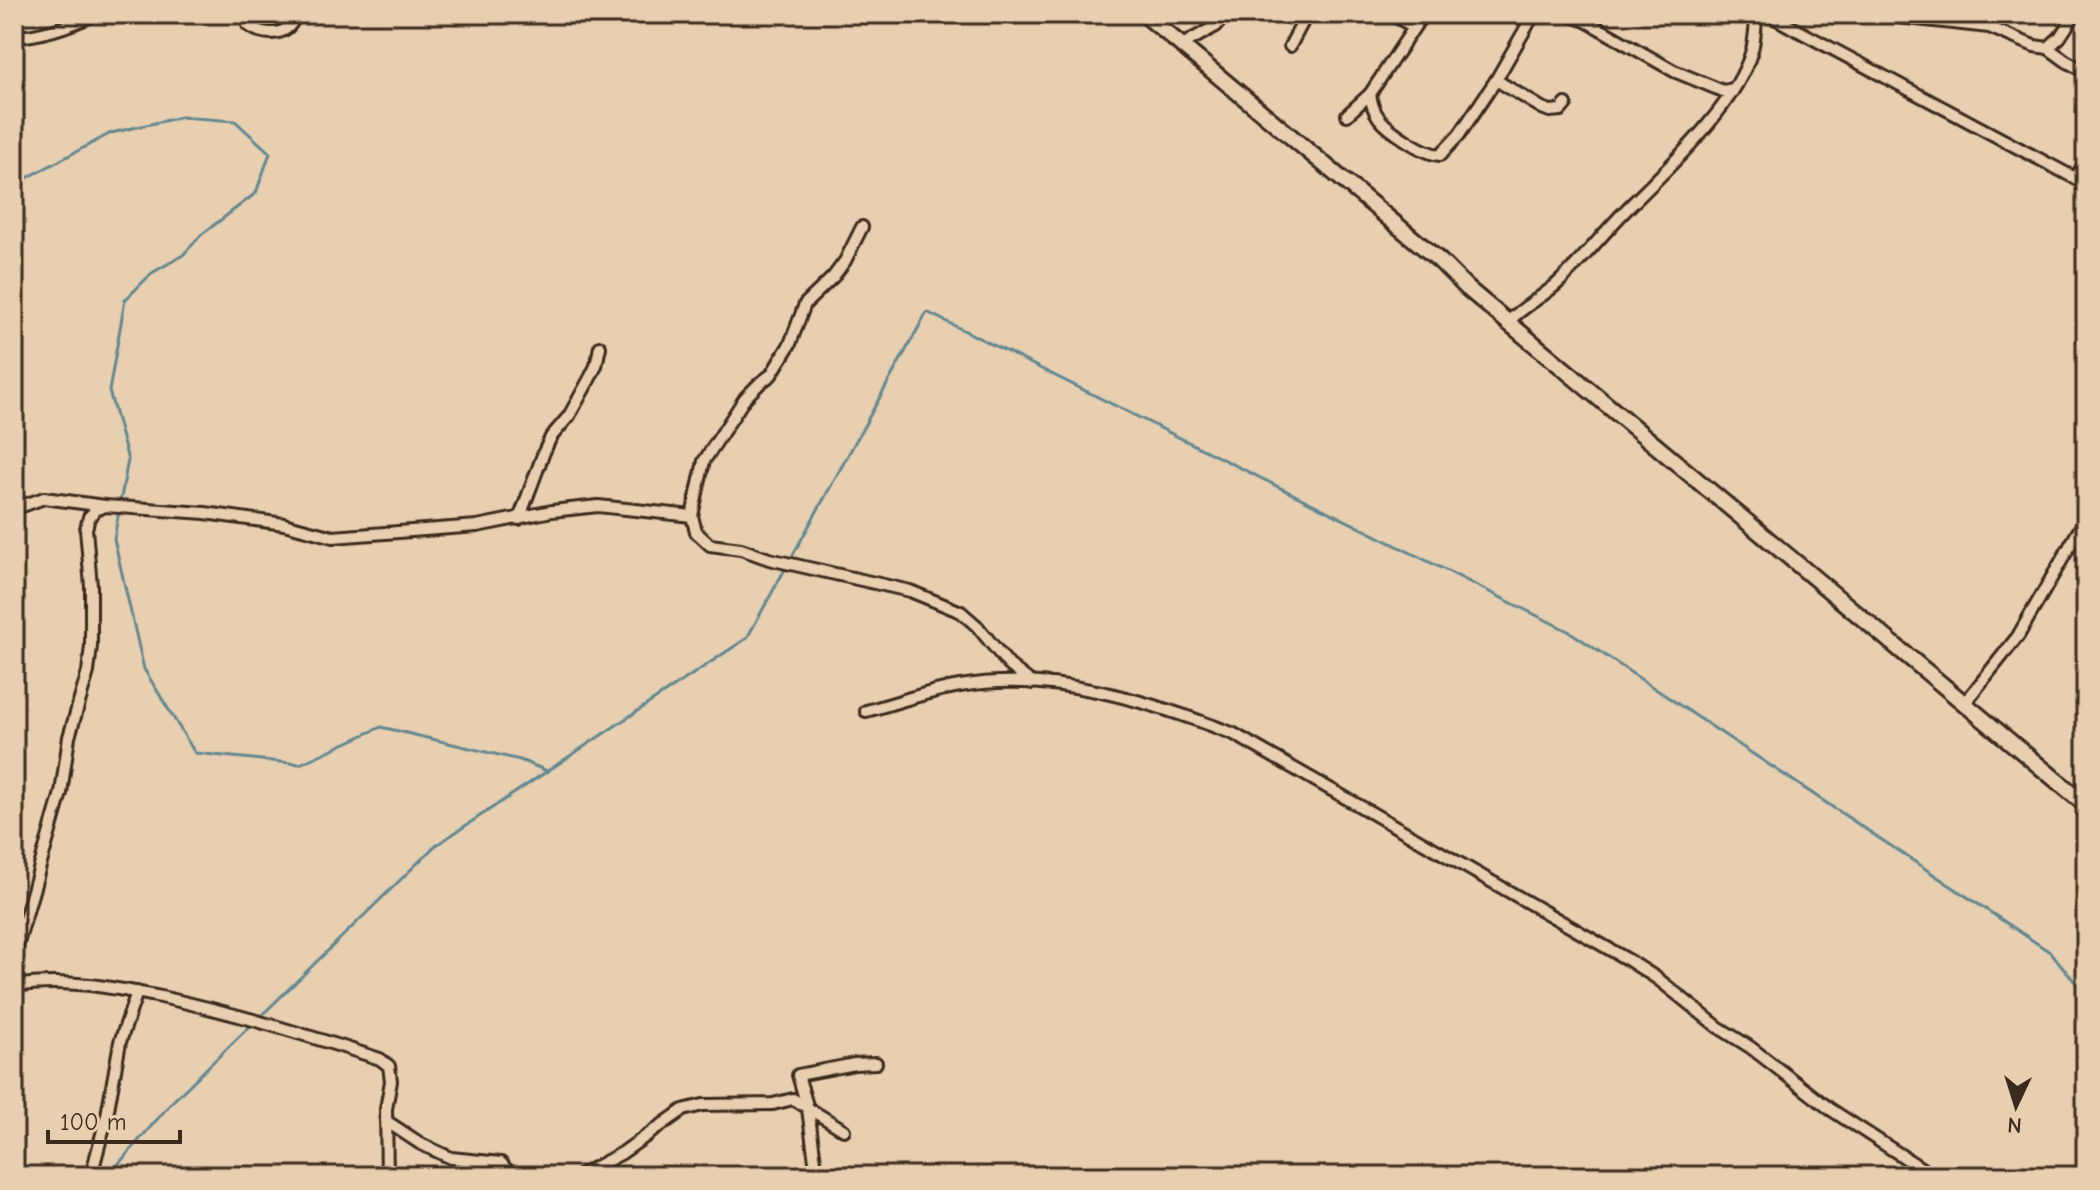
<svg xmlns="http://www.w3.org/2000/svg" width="2100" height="1190" viewBox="0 0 2100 1190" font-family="'Comic Neue',sans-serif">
	<rect width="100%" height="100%" fill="#e8cfb0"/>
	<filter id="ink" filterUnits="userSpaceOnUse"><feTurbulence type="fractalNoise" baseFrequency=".0125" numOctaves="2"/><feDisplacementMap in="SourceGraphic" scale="16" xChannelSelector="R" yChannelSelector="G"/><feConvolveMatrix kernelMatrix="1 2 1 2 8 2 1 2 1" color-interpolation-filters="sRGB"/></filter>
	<g filter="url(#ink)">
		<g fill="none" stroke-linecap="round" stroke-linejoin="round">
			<g stroke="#638891" stroke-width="3">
				<polyline points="14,214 27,178 111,133 181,117 235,121 270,153 256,193 201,235 183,255 152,273 125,300 109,391 128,460 120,503"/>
				<polyline points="119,511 114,539 144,669 195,753 300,764 381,727 520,760 547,771"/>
				<polyline points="259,1018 435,846 747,638 927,312 1570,632 2050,952 2086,995"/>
				<polyline points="108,1176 173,1101 253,1023"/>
			</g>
			<defs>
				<g id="street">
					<polyline points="1391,14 1414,27"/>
					<polyline points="1567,14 1586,21"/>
					<polyline points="1585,14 1586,21 1674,71 1723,91 1733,89"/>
					<polyline points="1767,14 2086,184"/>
					<polyline points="1871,14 1989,27 2034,46 2048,48 2066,61 2086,72"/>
					<path d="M248,25C264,37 291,37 295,14"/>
					<path d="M14,37C43,36 70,26 96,14"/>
					<polyline points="1182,45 1216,26 1226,14"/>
					<polyline points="1290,46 1307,14"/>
					<polyline points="2048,48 2060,37 2075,14"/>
					<polyline points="1496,80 1542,108 1550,111 1561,110 1566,104"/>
					<path d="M1370,94C1371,103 1374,111 1379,118C1389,131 1424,154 1440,155L1459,135L1496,80L1534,14"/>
					<polyline points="1347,115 1370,94 1423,14"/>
					<polyline points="2075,178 2086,162"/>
					<path d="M1509,321C1525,305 1545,296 1561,280C1585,257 1605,231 1628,208C1668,168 1737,105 1752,50C1755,39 1755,26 1757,14"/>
					<polyline points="14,509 44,498 105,506"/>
					<polyline points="692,516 696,532 710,545 741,549 769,559 910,591 961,612 977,626 1009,665 1032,683"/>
					<polyline points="519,519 544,452 551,437 569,416 590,378 596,366 600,347"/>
					<polyline points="1964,704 2018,636 2086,518"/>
					<path d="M866,711C897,703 928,691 960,686C1052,670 1149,701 1234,734L1630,961L1658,979L1718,1027L1750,1047L1830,1109L1933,1176"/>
					<polyline points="14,957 61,793 69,737 88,672 91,646 91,586 86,529 89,517 96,510 105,506 205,513 284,524 333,537 477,526 552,511 598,506 692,516 704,461 745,398 760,383 771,375 790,344 805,304 833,277 845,261 862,227"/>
					<path d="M14,986C64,978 111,987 161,997C235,1013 308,1035 380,1059L389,1066L391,1081L386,1109L387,1176"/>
					<polyline points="386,1121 421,1144 451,1158 501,1163 512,1176"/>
					<polyline points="91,1176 107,1115 120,1042 137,992"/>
					<polyline points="579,1176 622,1153 683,1110 703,1105 773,1104 793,1099 844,1130"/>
					<polyline points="817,1176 808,1109 798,1075 855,1064 876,1063"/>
				</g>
				<polyline id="secondary" points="1144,14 1440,261 1467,288 2086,805"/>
			</defs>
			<use href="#street" stroke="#3b2a1e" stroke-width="16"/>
			<use href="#secondary" stroke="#3b2a1e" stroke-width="20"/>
			<use href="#street" stroke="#e8cfb0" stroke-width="10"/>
			<use href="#secondary" stroke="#e8cfb0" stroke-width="14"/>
		</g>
	</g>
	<rect width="2100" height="1190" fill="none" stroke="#e8cfb0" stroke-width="48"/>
	<rect x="24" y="24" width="2052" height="1142" fill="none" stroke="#3b2a1e" stroke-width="3" filter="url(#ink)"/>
	<g transform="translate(2016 1106) rotate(184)" stroke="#e8cfb0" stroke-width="6" paint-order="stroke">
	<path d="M0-6L14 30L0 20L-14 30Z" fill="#3b2a1e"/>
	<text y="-12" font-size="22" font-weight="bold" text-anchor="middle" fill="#3b2a1e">N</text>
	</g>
	<path d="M48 1130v12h132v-12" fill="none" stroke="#3b2a1e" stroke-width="4"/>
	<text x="60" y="1130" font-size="24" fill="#3b2a1e" stroke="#e8cfb0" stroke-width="6" paint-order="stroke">100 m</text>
</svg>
